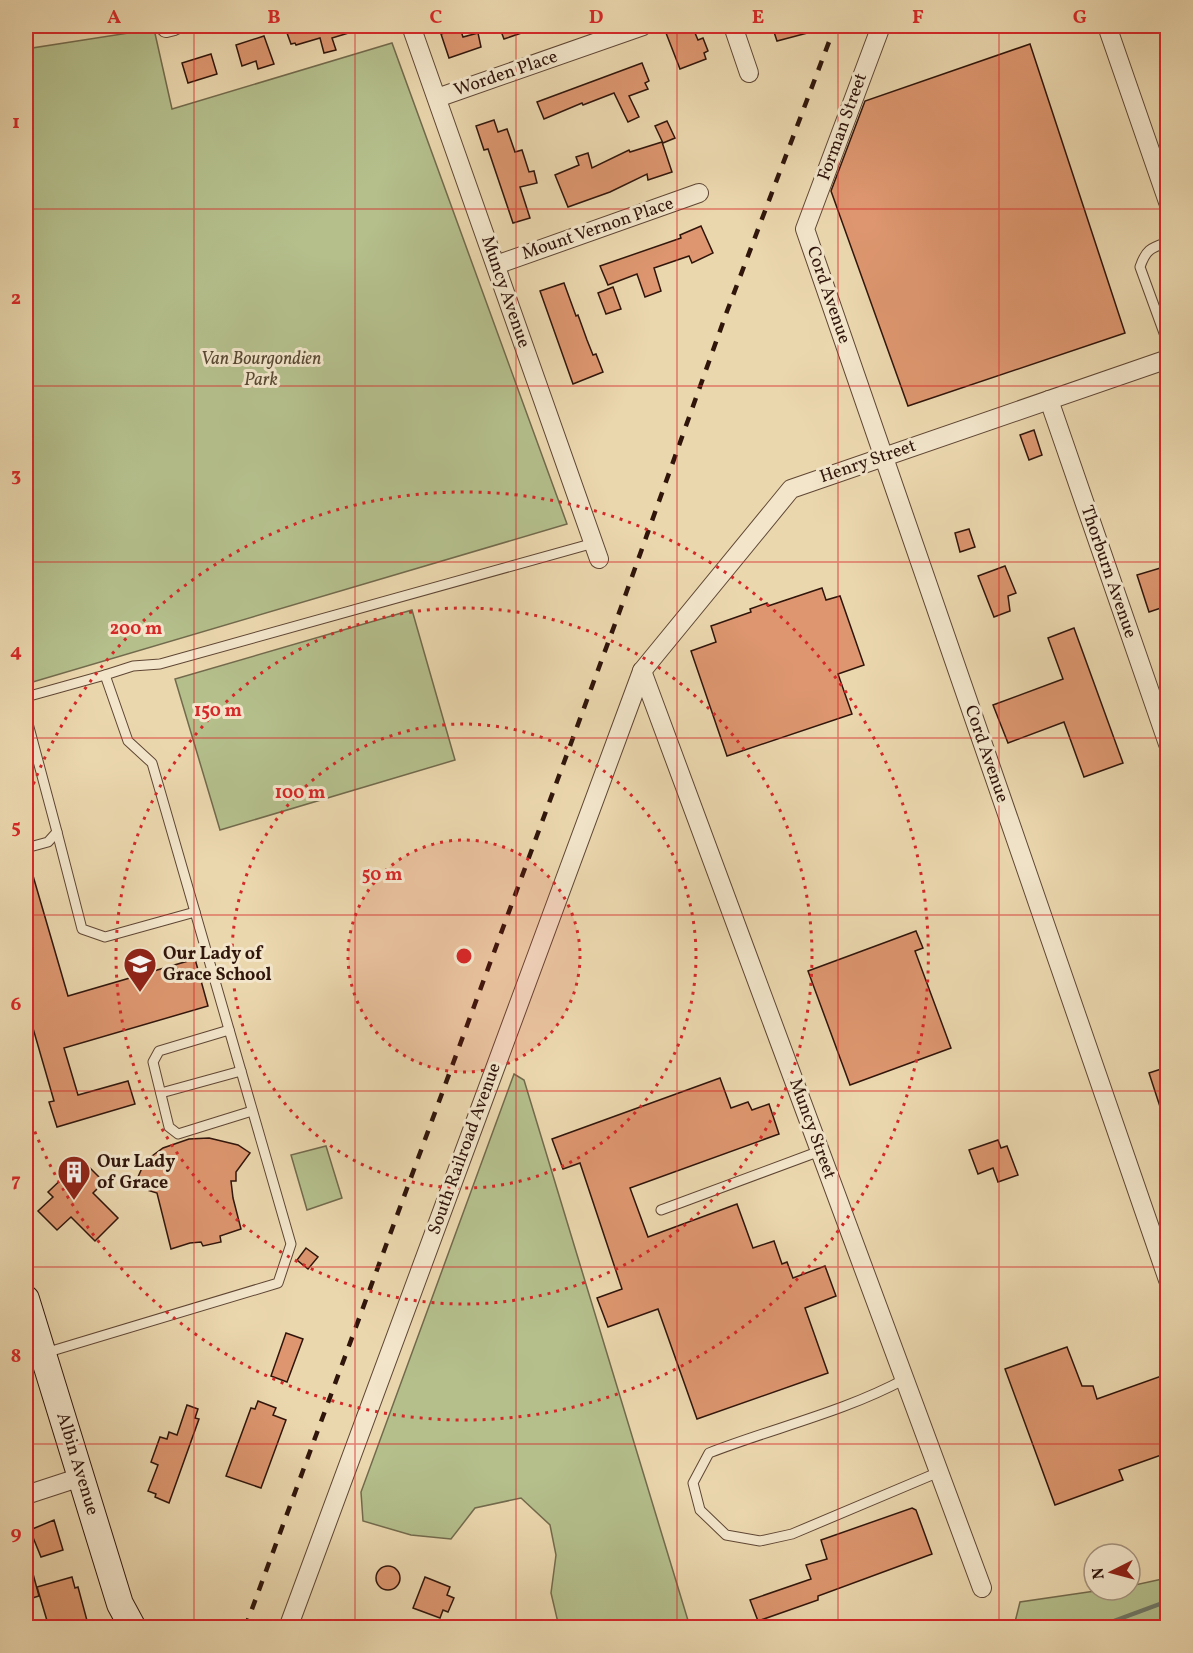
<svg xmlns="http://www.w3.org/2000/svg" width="1193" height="1653" viewBox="0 0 1193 1653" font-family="Vollkorn,serif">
	<rect width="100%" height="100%" fill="#ebd7ae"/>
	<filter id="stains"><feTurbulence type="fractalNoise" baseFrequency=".00333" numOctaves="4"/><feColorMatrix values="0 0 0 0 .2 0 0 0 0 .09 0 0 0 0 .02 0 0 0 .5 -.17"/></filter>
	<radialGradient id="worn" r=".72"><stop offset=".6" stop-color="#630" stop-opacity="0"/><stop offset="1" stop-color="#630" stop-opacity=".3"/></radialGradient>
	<g fill="#b4bf8c" stroke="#726a4c" stroke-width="1.5">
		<polygon points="154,29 172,109 392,43 567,524 26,684 26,49"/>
		<polygon points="412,610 455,760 220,830 175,679"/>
		<polygon points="514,1074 524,1080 690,1627 559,1627 551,1593 556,1555 550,1525 521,1498 475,1508 451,1539 411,1535 363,1521 361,1492"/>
		<polygon points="326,1146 342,1198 307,1210 291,1155"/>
		<polygon points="1167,1578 1167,1627 1018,1628 1015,1622 1020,1602 1102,1590 1130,1590 1130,1586"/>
	</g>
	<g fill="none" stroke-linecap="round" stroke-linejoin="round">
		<polyline stroke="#6f7868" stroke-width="4.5" points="1095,1628 1168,1601"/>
	</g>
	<g fill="#dd966f" stroke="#30150b" stroke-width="1.5">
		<polygon points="306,26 362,26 362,29 332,38 336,50 324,53 320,38 296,45 295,43 291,44 287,33 291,32 290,30"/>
		<polygon points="499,26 538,26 539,27 504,39"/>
		<polygon points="686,26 692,26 698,40 703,38 708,51 704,53 706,59 680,69 666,33"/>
		<polygon points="772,26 819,26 819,30 777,41"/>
		<polygon points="460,28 463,37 478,33 481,47 449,58 441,34"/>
		<polygon points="264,36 274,64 258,69 256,61 242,66 236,45"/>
		<polygon points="1030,44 1125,333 908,406 831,191 865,101"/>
		<polygon points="211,54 217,74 188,83 182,63"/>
		<polygon points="642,63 649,81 645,83 648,89 629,96 639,117 628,122 614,93 583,105 582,103 544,119 537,102"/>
		<polygon points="494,120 498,132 507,129 515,152 522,150 529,172 534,171 537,183 520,187 530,218 513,223 488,149 484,150 476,126"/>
		<polygon points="667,121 675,138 663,143 655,126"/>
		<polygon points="662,142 672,172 648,180 647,174 610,192 568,207 555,175 579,165 576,157 588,153 592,168 629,150 630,152"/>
		<polygon points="701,226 713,253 692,263 689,256 654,268 661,291 645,297 637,274 608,285 600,266 681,238 680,235"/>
		<polygon points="564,283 576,316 578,315 587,340 593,355 596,354 603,372 573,384 540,291"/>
		<polygon points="613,287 621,309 606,314 598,293"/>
		<polygon points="1034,430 1042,455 1029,460 1020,435"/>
		<polygon points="969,529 975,547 960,552 955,533"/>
		<polygon points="1005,566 1016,593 1008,596 1010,611 994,617 978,576"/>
		<polygon points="1167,566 1167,606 1149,612 1137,575"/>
		<polygon points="822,588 826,600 840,596 864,665 838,674 852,714 727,756 691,651 716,642 711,626 751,612 750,609 767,603 768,606"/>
		<polygon points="1074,628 1123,763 1084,777 1064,722 1008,743 993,705 1063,679 1048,638"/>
		<polygon points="29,862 68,996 195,959 208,1006 64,1048 78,1095 128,1081 135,1104 57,1127 49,1102 54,1101 26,1004 26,863"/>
		<polygon points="916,931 923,948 915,951 951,1048 850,1085 808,971"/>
		<polygon points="1167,1067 1167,1121 1165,1122 1149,1073"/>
		<polygon points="720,1078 731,1108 748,1102 752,1110 769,1104 779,1134 630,1188 648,1237 737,1204 753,1248 774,1241 782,1264 787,1262 793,1278 825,1266 836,1296 805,1308 828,1373 697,1419 658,1309 608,1327 597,1298 622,1289 580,1163 563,1169 552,1139"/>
		<polygon points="209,1138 238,1145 250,1153 236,1172 236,1181 231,1181 233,1198 241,1229 220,1236 221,1242 203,1246 201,1242 190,1243 171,1249 157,1193 134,1186 142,1168 152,1156 163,1148 189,1139"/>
		<polygon points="998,1140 1001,1148 1007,1146 1018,1175 998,1182 993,1168 978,1174 969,1150"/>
		<polygon points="85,1163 104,1182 93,1193 118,1218 95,1241 71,1217 57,1230 38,1211 53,1197 48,1192 69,1172 72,1175"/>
		<polygon points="306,1248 318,1257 308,1269 297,1260"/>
		<polygon points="286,1333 303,1339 287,1382 271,1376"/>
		<polygon points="1067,1347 1082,1386 1093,1386 1097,1399 1167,1374 1167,1397 1161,1400 1167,1419 1167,1453 1119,1470 1123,1480 1055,1505 1005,1369"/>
		<polygon points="258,1401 276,1408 273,1415 286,1420 261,1488 226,1476 251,1408 255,1409"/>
		<polygon points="187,1405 198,1409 195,1418 199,1419 169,1503 155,1497 156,1494 148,1491 158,1465 151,1462 160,1437 167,1439 169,1432 177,1435"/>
		<polygon points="912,1508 916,1510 932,1554 818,1596 818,1600 758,1621 750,1600 811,1579 806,1565 827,1559 821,1540"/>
		<polygon points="54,1520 63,1550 41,1557 30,1530"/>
		<polygon points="29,1559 39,1596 26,1600 26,1560"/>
		<circle cx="388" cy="1578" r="12"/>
		<polygon points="72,1577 75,1588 78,1587 89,1628 66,1628 64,1620 48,1624 37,1587"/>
		<polygon points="425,1577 450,1587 447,1595 454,1598 448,1612 443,1610 440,1618 413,1608"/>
	</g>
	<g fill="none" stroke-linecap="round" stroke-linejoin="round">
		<defs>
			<g id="lane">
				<path d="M1168,242C1151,248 1146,249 1140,267L1168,344"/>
				<polyline points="105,675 133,666 160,664 594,543"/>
				<polyline points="26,697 105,675 128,741 152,763 291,1244 278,1283 45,1353"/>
				<polyline points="26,716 57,832 48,842 26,848"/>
				<polyline points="57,832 82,929 105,937 195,912"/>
				<polyline points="229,1030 159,1051 153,1062 169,1127 178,1134 252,1111"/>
				<polyline points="161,1093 241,1071"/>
				<polyline points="661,1210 820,1151"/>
				<path d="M905,1379C844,1412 773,1428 709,1453L693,1483L700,1510L726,1535L760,1541L792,1534L939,1472"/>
			</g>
			<g id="street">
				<polyline points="411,26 599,559"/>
				<polyline points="733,26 749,73"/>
				<polyline points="881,26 805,229 1168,1280"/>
				<polyline points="1107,26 1168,202"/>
				<polyline points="166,28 174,26"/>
				<polyline points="437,98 643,26"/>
				<polyline points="496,265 699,193"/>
				<polyline points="1049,400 1168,744"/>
				<polyline points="642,671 982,1588"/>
				<polyline points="26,1495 81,1477"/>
				<polyline points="288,1628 642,671 791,489 1168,359"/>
			</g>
			<polyline id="secondary" points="26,1299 120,1604 133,1628"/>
		</defs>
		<use href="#lane" stroke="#5f4634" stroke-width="11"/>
		<use href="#street" stroke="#5f4634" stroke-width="20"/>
		<use href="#secondary" stroke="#30150b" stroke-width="28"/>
		<use href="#lane" stroke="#f2e5ca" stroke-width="9"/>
		<use href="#street" stroke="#f2e5ca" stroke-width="18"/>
		<use href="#secondary" stroke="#f2e5ca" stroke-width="26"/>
		<polyline stroke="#30150b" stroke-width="4.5" stroke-dasharray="10 10" stroke-linecap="butt" points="245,1628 619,613 726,314 835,26"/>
	</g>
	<path fill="none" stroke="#d62828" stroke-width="1.5" stroke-opacity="0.55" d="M194,26V1628M355,26V1628M516,26V1628M677,26V1628M838,26V1628M999,26V1628M26,209H1168M26,386H1168M26,562H1168M26,738H1168M26,915H1168M26,1091H1168M26,1267H1168M26,1444H1168"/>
	<circle cx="464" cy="956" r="116" fill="#d62828" fill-opacity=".12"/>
	<g fill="none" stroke="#d62828" stroke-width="3" stroke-dasharray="3 6">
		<circle cx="464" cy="956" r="116"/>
		<circle cx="464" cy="956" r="232"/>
		<circle cx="464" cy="956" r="348"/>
		<path d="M27 801A464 464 0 1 1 27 1111"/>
	</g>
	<defs>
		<symbol id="school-pin" viewBox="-11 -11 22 30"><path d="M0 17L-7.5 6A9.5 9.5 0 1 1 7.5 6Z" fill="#8f2418" stroke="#f2e5ca"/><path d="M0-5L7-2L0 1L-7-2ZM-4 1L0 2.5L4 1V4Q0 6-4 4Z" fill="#fff"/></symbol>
		<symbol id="building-pin" viewBox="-11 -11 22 30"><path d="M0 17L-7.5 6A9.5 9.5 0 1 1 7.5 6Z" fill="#8f2418" stroke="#f2e5ca"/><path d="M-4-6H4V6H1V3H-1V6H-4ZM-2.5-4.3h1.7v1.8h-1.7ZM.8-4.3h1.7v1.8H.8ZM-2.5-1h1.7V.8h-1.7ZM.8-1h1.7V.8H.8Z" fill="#fff"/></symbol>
	</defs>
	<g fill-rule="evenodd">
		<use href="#school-pin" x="121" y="945" width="38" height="52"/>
		<use href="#building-pin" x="55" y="1153" width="38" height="52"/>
	</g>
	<g text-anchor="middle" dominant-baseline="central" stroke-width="6" stroke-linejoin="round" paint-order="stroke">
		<g font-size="18" fill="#30150b" stroke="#f2e5ca">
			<text transform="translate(506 74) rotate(-19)">Worden Place</text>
			<text transform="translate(843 127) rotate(-70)">Forman Street</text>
			<text transform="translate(598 229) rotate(-19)">Mount Vernon Place</text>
			<text transform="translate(505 292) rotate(71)">Muncy Avenue</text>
			<text transform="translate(828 295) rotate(71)">Cord Avenue</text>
			<text transform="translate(868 462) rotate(-19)">Henry Street</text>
			<text transform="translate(1108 572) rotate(71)">Thorburn Avenue</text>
			<text transform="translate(986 754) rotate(71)">Cord Avenue</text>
			<text transform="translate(812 1129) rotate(70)">Muncy Street</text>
			<text transform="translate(465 1149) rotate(-70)">South Railroad Avenue</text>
			<text transform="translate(77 1464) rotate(73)">Albin Avenue</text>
		</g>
		<g font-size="18" font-style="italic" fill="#584832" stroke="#f2e5ca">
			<text x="261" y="359">Van Bourgondien<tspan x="261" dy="21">Park</tspan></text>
		</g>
		<g font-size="18" font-weight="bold" fill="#30150b" stroke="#f2e5ca" text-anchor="start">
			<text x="163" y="954">Our Lady of<tspan x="163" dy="21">Grace School</tspan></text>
			<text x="97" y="1162">Our Lady<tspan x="97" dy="21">of Grace</tspan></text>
		</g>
	</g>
	<circle cx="464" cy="956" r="9" fill="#d62828" stroke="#f2e5ca" stroke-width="3"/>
	<g font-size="18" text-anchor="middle" font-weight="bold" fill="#d62828" stroke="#f2e5ca" stroke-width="6" stroke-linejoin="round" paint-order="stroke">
		<text x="136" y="634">200 m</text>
		<text x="218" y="716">150 m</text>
		<text x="300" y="798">100 m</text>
		<text x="382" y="880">50 m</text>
	</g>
	<rect width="1193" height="1653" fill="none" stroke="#ebd7ae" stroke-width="66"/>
	<g transform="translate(1112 1572) rotate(264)"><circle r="28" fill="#f2e5ca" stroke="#a4927e" stroke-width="1.5"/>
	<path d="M0-4.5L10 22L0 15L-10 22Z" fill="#8f2418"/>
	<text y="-9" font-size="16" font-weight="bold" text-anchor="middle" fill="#30150b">N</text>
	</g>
	<rect x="33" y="33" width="1127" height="1587" fill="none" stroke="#d62828" stroke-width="2"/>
	<g font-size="20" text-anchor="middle" font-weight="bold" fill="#d62828">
		<text x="114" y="23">A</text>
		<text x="274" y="23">B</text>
		<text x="436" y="23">C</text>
		<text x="596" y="23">D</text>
		<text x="758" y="23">E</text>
		<text x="918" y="23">F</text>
		<text x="1080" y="23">G</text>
		<text x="16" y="128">1</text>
		<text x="16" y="304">2</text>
		<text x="16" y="481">3</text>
		<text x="16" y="657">4</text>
		<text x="16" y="833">5</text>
		<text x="16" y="1010">6</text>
		<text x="16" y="1186">7</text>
		<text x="16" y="1362">8</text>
		<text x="16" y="1539">9</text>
	</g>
	<rect width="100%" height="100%" filter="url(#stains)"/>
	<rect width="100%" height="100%" fill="url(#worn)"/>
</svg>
